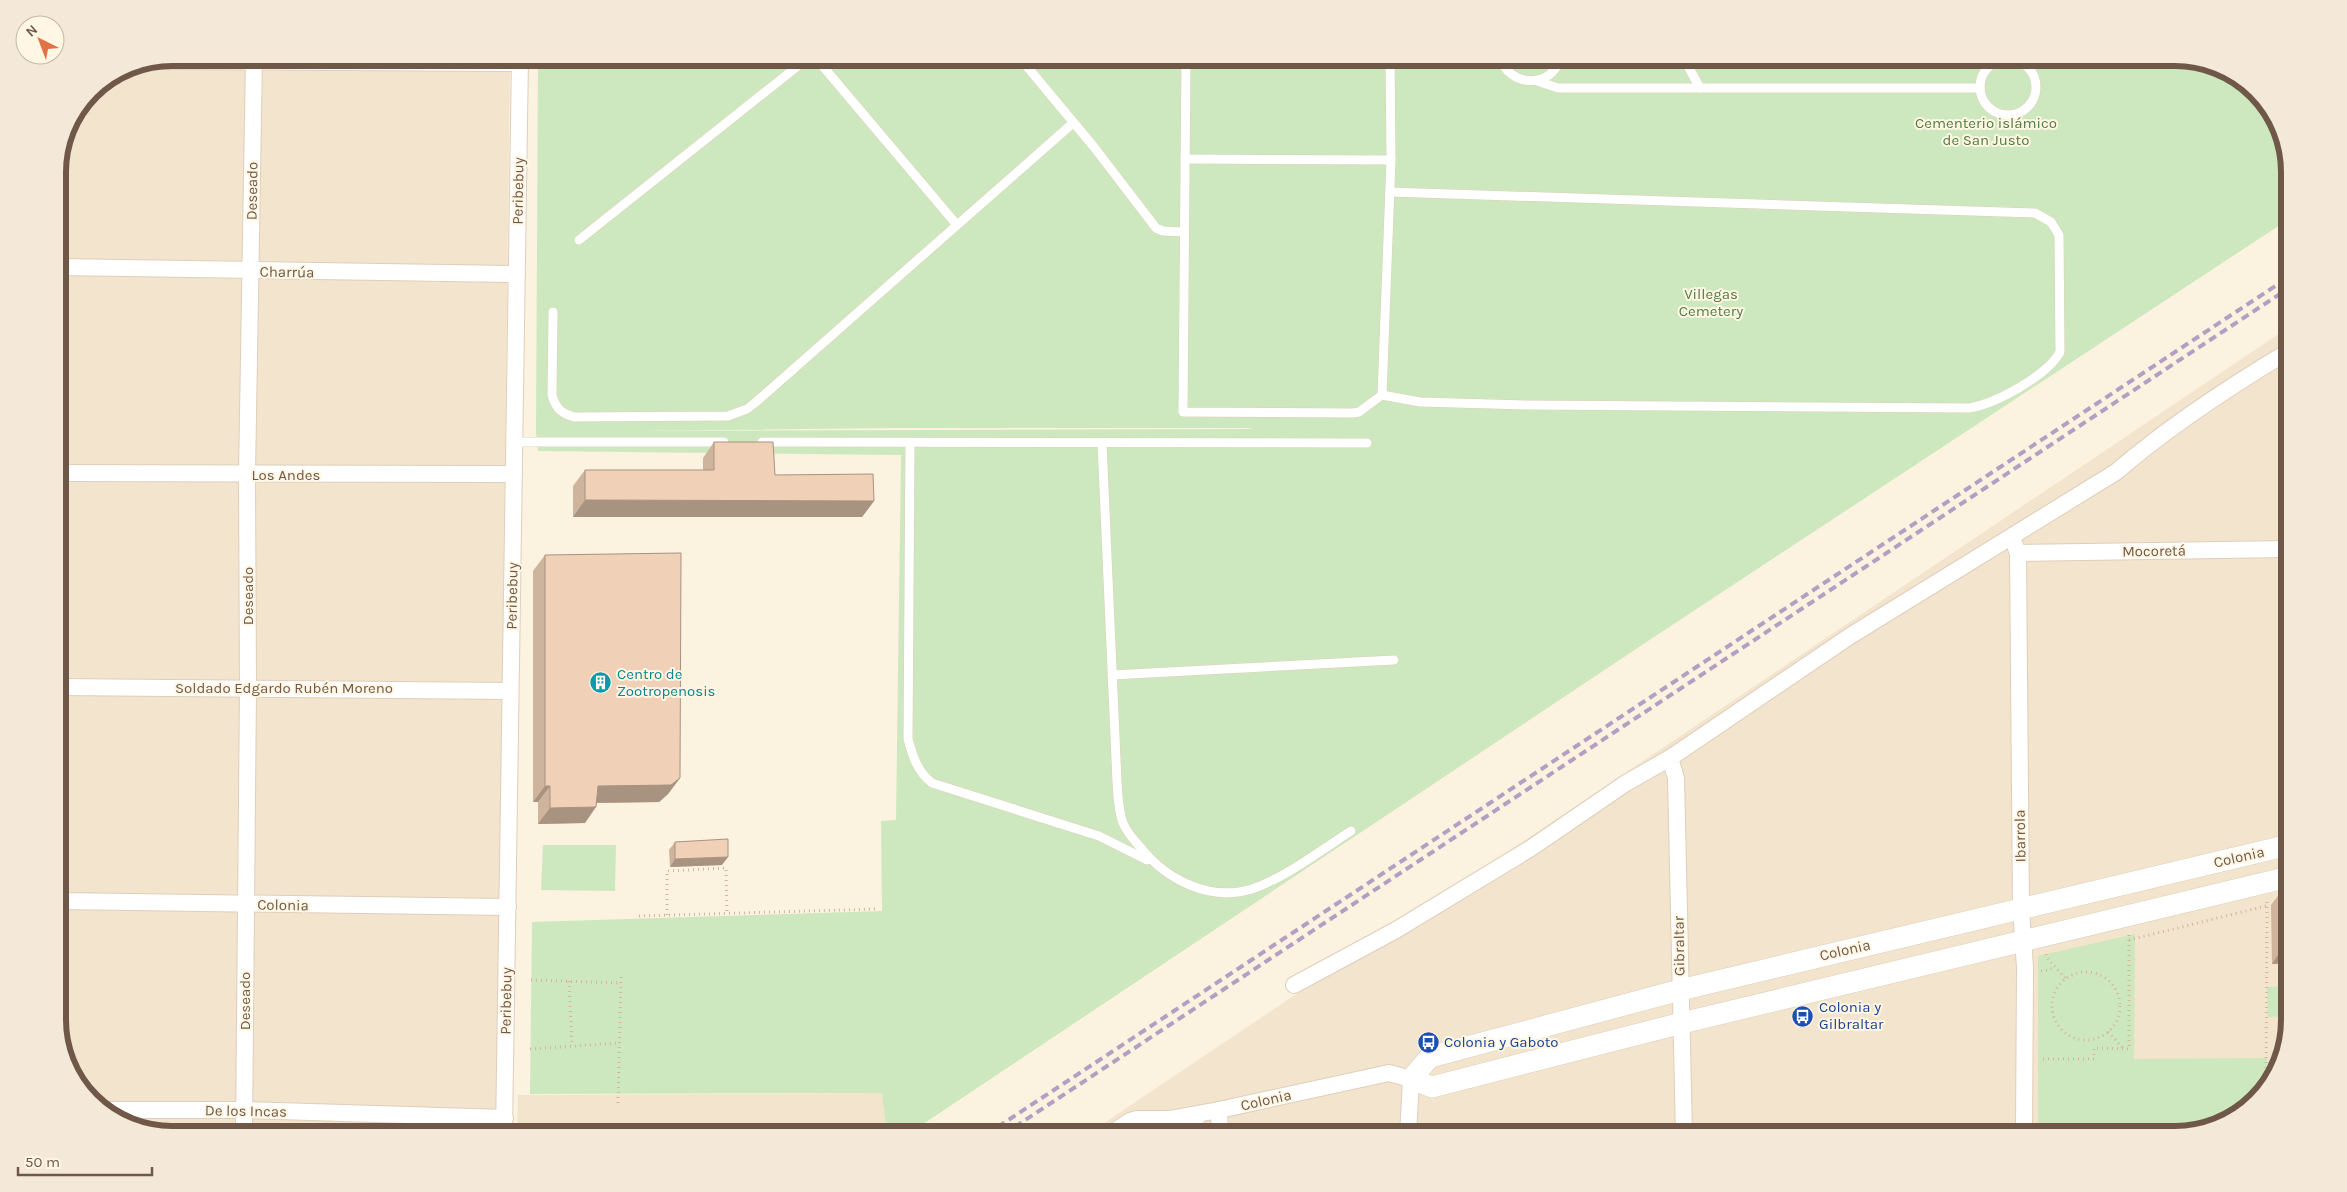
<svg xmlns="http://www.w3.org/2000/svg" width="2347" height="1192" viewBox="0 0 2347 1192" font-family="Karla,sans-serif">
	<rect width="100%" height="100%" fill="#fbf2df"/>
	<g fill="#f3e4cd">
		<polygon points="172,58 510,58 497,1134 172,1134 122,1123 77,1084 58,1028 58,165 66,128 91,91 129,66"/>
		<polygon points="2289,327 2289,1020 2278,1070 2238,1115 2175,1134 1088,1134"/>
		<polygon points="883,1093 887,1134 517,1134 518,1095"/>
	</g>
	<g fill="#cde8be" fill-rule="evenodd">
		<path d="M2175,57L2225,69L2270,109L2289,165V219L1654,637L908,1134H887L882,1093L530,1094L532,922L882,911L881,821L896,820L901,455L538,451L536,432L538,58ZM891,428H1251L1252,429L634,431Z"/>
		<polygon points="543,845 616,845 615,891 541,890"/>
		<polygon points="2135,934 2134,1059 2267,1058 2267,1083 2238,1115 2175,1134 2038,1134 2038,956"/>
		<polygon points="2289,986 2289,1016 2268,1017 2267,987"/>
	</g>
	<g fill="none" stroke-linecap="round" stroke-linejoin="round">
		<defs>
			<g id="service">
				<polyline points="815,57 957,225"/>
				<polyline points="1019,57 1094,147 1156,228 1163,231 1184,232"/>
				<path d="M1186,57L1183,412L1353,413L1359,412L1382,395L1420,402L1526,405L1969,408C1995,404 2047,376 2060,352L2059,235L2051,222L2035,213L1390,192"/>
				<path d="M1500,57C1508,87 1553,90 1560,57"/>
				<polyline points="1683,57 1700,88"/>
				<circle cx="2008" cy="87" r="28"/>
				<polyline points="1537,81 1558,88 1980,88"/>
				<polyline points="1185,159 1391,160"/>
				<polyline points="579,240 809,57"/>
				<path d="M553,312L552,395C556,409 561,413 574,417L728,416L747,409L756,402L1073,123"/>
				<polyline points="1382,395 1391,160 1390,57"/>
				<polyline points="514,442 724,442"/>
				<polyline points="762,442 1367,443"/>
				<path d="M910,443L908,739C913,757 917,771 932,783L1099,836L1147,860"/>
				<path d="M1102,443L1117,782C1118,796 1118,810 1123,823C1127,833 1134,840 1141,848C1167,880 1210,902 1252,889C1283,879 1323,849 1351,831"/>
				<polyline points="1112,675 1394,660"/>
				<polyline points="1183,1134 1193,1128 1204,1114"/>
			</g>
			<g id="minor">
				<polyline points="156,61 520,63"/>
				<polyline points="58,267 517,274"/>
				<polyline points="58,473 514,474"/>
				<polyline points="2012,538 2018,553 2021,908 2025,968 2024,1134"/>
				<polyline points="2018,553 2289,549"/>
				<polyline points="58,687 510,691"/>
				<polyline points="1670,758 1676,778 1684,1134"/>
				<polyline points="58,901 508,907"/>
				<path d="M1294,985L1396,930L1531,848L1626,783L1670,758L1850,636L2116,472C2169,426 2229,387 2289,351"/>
				<polyline points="107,1110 244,1110 505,1118"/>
				<polyline points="1219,1110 1220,1134"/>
				<polyline points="244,1134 248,687 247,475 254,57"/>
				<polyline points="504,1134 520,57"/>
				<polyline points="1110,1134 1130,1121 1137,1119 1169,1119 1219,1110 1389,1073 1411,1079 1408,1134"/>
			</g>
			<polyline id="tertiary" points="2289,845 1680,990 1430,1057 1411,1079 1432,1087 1682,1023 2289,877"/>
		</defs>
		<use href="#service" stroke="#dfcebb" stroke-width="10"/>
		<use href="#minor" stroke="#dfcebb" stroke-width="18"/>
		<use href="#tertiary" stroke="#dfcebb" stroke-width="22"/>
		<g stroke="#d4b49b" stroke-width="3" stroke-dasharray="1 4" stroke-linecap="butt">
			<polyline points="667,915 667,871 726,868 727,913"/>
			<polyline points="639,916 877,909"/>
			<polyline points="2129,940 2266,906"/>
			<polyline points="2046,954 2047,958 2066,979"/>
			<polyline points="2041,971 2049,970 2054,967"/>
			<circle cx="2086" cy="1006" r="34"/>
			<polyline points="531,980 620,983"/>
			<polyline points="569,981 572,1046"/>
			<polyline points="2108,1032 2123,1048"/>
			<polyline points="530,1049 620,1043"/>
			<polyline points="2043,1059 2094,1059 2094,1048 2129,1049 2129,933"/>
			<polyline points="2266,1083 2267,901"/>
			<polyline points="618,1103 621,975"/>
		</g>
		<use href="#service" stroke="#fff" stroke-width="9"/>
		<use href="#minor" stroke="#fff" stroke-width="16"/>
		<use href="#tertiary" stroke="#fff" stroke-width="21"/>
		<g stroke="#b49fc3" stroke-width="4" stroke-dasharray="8 5" stroke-linecap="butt">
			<polyline points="987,1134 2289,277"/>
			<polyline points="1004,1134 2289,288"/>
		</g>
	</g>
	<g fill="#ceb49d">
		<polygon points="714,442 775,475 874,501 862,517 573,517 573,486 585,470 703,470 703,458"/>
		<polygon points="545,555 680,778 668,794 659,802 597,803 585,823 538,824 538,802 533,802 533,571"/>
		<polygon points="675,842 722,865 670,867 669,850"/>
		<polygon points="2289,891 2289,963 2272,964 2271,905 2280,893"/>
		<polygon points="542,1126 812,1134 536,1134"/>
	</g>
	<g fill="#a89280">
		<polygon points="585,500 874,501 862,517 573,517"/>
		<polygon points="680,778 668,794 659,802 586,803 598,786"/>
		<polygon points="545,786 550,786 538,802 533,802"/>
		<polygon points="596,807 585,823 538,824 550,808"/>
		<polygon points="728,857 722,865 670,867 675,859"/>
		<polygon points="2281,951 2289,951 2289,963 2272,964"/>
	</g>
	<g fill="#f0d1b7" stroke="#a89280">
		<polygon points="714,442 773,442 775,475 873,474 874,501 585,500 585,470 714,470"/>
		<polygon points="681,553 680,778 671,785 598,786 596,807 550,808 550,786 545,786 545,555"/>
		<polygon points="728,839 728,857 675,859 675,842"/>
		<polygon points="2289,891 2289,951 2281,951 2280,893"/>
		<polygon points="542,1126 812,1129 812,1134 542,1134"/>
	</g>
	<defs>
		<symbol id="building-disc" viewBox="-11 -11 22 22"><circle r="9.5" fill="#0f9aa8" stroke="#fff6e4"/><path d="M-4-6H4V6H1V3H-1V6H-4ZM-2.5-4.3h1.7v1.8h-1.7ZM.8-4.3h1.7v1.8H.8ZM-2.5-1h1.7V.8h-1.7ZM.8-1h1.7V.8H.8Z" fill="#fff"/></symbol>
		<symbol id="bus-disc" viewBox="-11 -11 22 22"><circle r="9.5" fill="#1a4fb4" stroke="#fff6e4"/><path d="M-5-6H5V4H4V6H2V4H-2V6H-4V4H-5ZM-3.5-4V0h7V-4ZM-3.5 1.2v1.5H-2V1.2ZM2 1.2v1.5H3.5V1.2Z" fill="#fff"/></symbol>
	</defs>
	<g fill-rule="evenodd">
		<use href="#building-disc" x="588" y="670" width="25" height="25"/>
		<use href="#bus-disc" x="1790" y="1004" width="25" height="25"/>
		<use href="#bus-disc" x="1416" y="1030" width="25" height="25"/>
	</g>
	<g text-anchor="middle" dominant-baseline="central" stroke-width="4" stroke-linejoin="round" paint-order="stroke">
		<g font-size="15" fill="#517c42" stroke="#fff6e4">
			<text x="1986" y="123">Cementerio islámico<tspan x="1986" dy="17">de San Justo</tspan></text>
			<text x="1711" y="294">Villegas<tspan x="1711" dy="17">Cemetery</tspan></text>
		</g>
		<g font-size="15" fill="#705848" stroke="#fff6e4">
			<text transform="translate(252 191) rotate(-89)">Deseado</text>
			<text transform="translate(518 191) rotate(-89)">Peribebuy</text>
			<text transform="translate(287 272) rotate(1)">Charrúa</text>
			<text x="286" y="475">Los Andes</text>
			<text transform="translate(2154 551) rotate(-1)">Mocoretá</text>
			<text transform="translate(248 596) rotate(-90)">Deseado</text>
			<text transform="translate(512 596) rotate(-89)">Peribebuy</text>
			<text x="284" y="688">Soldado Edgardo Rubén Moreno</text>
			<text transform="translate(2020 836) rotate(-91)">Ibarrola</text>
			<text transform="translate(2239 857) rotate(-13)">Colonia</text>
			<text transform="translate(283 905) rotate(1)">Colonia</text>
			<text transform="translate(1679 946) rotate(-91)">Gibraltar</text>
			<text transform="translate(1845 950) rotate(-13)">Colonia</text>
			<text transform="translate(245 1001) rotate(-90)">Deseado</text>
			<text transform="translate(506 1001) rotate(-89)">Peribebuy</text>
			<text transform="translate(1266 1100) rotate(-13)">Colonia</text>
			<text transform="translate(246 1111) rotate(1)">De los Incas</text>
		</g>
		<g font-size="15" fill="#0d838f" stroke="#fff6e4" text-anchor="start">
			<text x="617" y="674">Centro de<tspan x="617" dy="17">Zootropenosis</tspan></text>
		</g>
		<g font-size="15" fill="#164399" stroke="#fff6e4" text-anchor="start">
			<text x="1819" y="1007">Colonia y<tspan x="1819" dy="17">Gilbraltar</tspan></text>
			<text x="1444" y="1042">Colonia y Gaboto</text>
		</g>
	</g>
	<path d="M0 0H2347V1192H0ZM172 66H2175A106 106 0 0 1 2281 172V1020A106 106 0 0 1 2175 1126H172A106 106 0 0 1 66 1020V172A106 106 0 0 1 172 66Z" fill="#f4e9d8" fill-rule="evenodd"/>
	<path fill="none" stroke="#705848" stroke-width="6" d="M172 66H2175A106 106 0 0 1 2281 172V1020A106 106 0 0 1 2175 1126H172A106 106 0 0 1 66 1020V172A106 106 0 0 1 172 66Z"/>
	<g transform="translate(40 40) rotate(318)"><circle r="24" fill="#fff6e4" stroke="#c6b7a6"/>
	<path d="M0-4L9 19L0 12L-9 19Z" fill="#e37146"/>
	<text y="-8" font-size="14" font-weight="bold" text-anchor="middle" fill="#705848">N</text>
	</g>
	<path d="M18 1167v8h134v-8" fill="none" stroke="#705848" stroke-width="2.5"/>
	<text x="25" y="1167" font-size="15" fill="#705848" stroke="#fff6e4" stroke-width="4" paint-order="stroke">50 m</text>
</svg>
